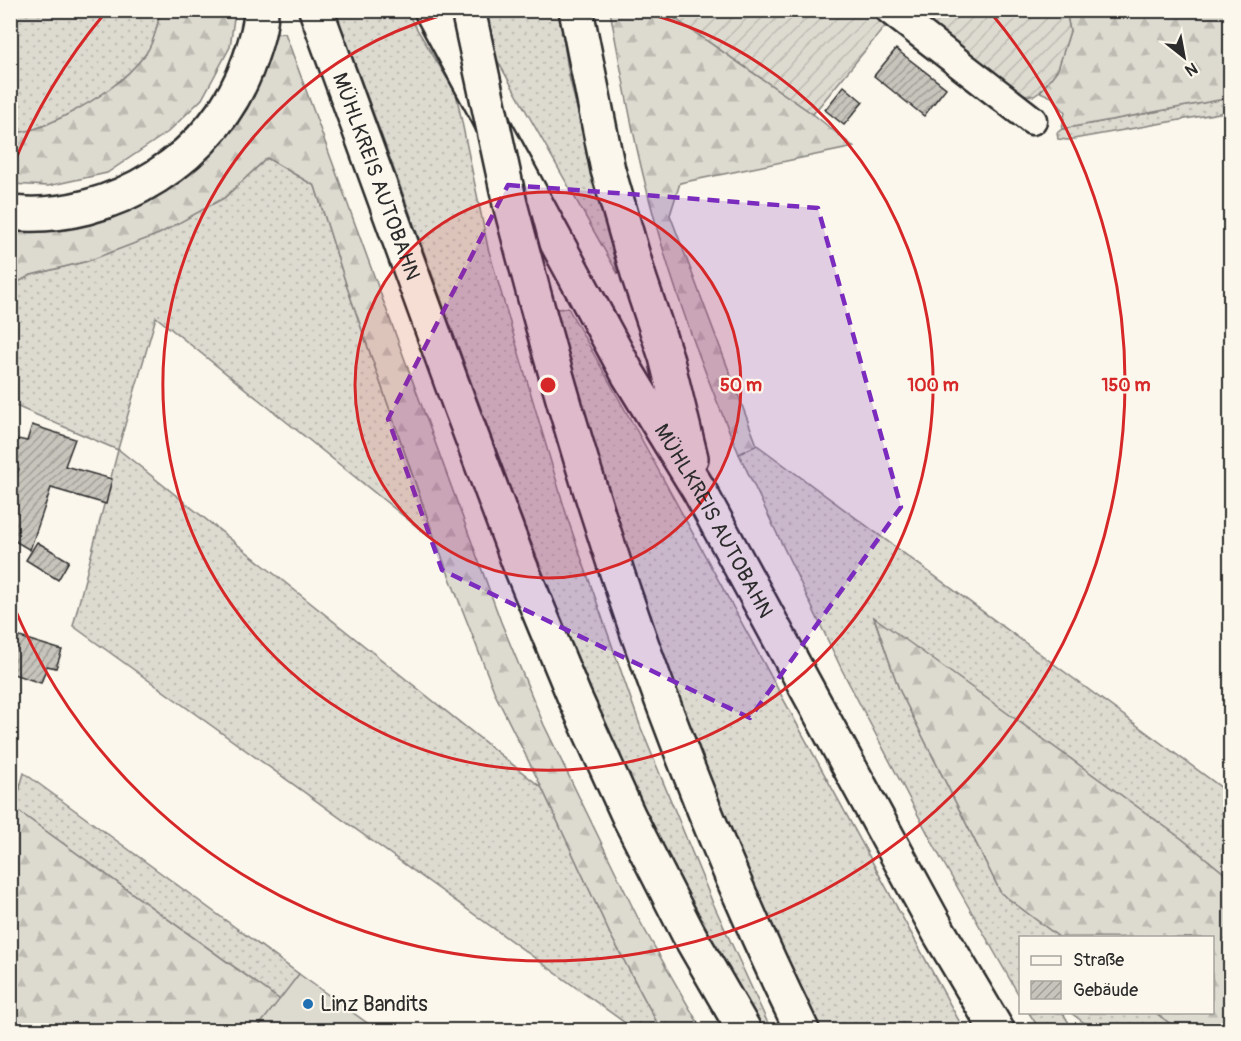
<svg xmlns="http://www.w3.org/2000/svg" width="1241" height="1041" viewBox="0 0 1241 1041" font-family="Pangolin,sans-serif">
	<defs>
		<pattern id="grass-dots" width="8" height="8" patternUnits="userSpaceOnUse" patternTransform="scale(1.5)"><rect width="8" height="8" fill="#dddad0"/><path d="M2 2h.1M6 6h.1" fill="none" stroke="#bebbb3" stroke-width="1.8" stroke-linecap="round"/></pattern>
		<pattern id="forest-firs" width="22" height="20" patternUnits="userSpaceOnUse" patternTransform="scale(1.5)"><rect width="22" height="20" fill="#dddad0"/><path d="M5 1l3.5 6h-7zM16 11l3.5 6h-7z" fill="#bebbb3"/></pattern>
		<pattern id="garden-furrows" width="10" height="10" patternUnits="userSpaceOnUse" patternTransform="scale(1.5)"><rect width="10" height="10" fill="#dddad0"/><path d="M-1 1l2-2M0 10L10 0M9 11l2-2" fill="none" stroke="#bebbb3"/></pattern>
		<pattern id="building-hatch" width="6" height="6" patternUnits="userSpaceOnUse" patternTransform="scale(1.5)"><rect width="6" height="6" fill="#c7c4bc"/><path d="M-1 1l2-2M0 6l6-6M5 7l2-2" fill="none" stroke="#a29f99"/></pattern>
	</defs>
	<rect width="100%" height="100%" fill="#fbf7ec"/>
	<filter id="ink" filterUnits="userSpaceOnUse"><feTurbulence type="fractalNoise" baseFrequency=".0167" numOctaves="2"/><feDisplacementMap in="SourceGraphic" scale="12" xChannelSelector="R" yChannelSelector="G"/><feConvolveMatrix kernelMatrix="1 2 1 2 8 2 1 2 1" color-interpolation-filters="sRGB"/></filter>
	<g filter="url(#ink)">
		<g fill="url(#grass-dots)" stroke="#84827e" stroke-width="1.5">
			<path d="M10,11H160C158,24 153,44 145,55C136,66 123,79 111,88C92,102 33,137 11,132Z"/>
			<path d="M335,11H406L456,93L488,248L568,520L641,728L712,901L771,1030H764L753,1014C701,918 648,822 605,722C503,489 426,247 335,11Z"/>
			<polygon points="483,11 559,11 569,76 618,274 487,42"/>
			<polygon points="1230,98 1230,111 1068,140 1058,139 1057,133 1062,129"/>
			<polygon points="267,158 315,186 347,287 436,542 156,317 118,449 542,788 610,934 661,1030 635,1030 73,626 118,450 11,404 10,286 31,275 88,261 224,198"/>
			<polygon points="568,308 643,442 964,1030 814,1030 716,807 646,618 592,451 556,309"/>
			<polygon points="757,445 1230,794 1230,878 1182,839 874,618 899,689 1001,893 1059,937 1020,938 1020,997 939,855 842,670 739,454"/>
			<polygon points="24,773 299,974 280,1000 14,808"/>
			<polygon points="1029,1013 1063,1013 1073,1030 1040,1030"/>
			<polygon points="1071,1013 1156,1013 1179,1030 1094,1030"/>
		</g>
		<g fill="url(#forest-firs)" stroke="#84827e" stroke-width="1.5">
			<path d="M160,11H235L230,47L202,99L168,132L107,173L48,186L11,184V132C34,137 92,102 111,88C123,79 136,66 145,55C153,44 158,24 160,11Z"/>
			<path d="M610,11H664L813,114L854,147L680,183L670,215L757,445L739,454C704,373 672,288 650,202C633,139 622,74 610,11Z"/>
			<polygon points="1066,11 1230,11 1230,98 1062,129 1065,112 1052,97 1040,92 1058,69 1070,31"/>
			<polygon points="285,33 501,622 544,725 638,918 702,1030 661,1030 610,934 542,788 496,696 436,542 347,287 315,186 267,158 224,198 159,234 88,261 31,275 11,286 10,227 113,213 273,34"/>
			<polygon points="874,617 1182,839 1230,878 1230,1030 1179,1030 1156,1013 1212,1012 1212,938 1059,937 1001,893 899,689"/>
			<polygon points="10,780 21,784 14,808 280,1000 256,1030 11,1030"/>
		</g>
		<polygon fill="#dddad0" stroke="#84827e" stroke-width="1.5" points="299,974 377,1030 256,1030"/>
		<g fill="url(#garden-furrows)" stroke="#84827e" stroke-width="1.5">
			<polygon points="664,11 869,11 887,24 813,114"/>
			<polygon points="909,11 1066,11 1070,31 1058,69 1040,92 1034,96 1021,94"/>
		</g>
		<g fill="url(#building-hatch)" stroke="#2b2b2b" stroke-width="1.5">
			<polygon points="896,49 946,88 924,116 874,76"/>
			<polygon points="844,86 863,102 844,125 825,110"/>
			<polygon points="32,425 75,439 65,466 112,479 106,504 51,488 30,550 10,538 10,494 19,469 10,466 10,461 18,439 27,441"/>
			<polygon points="37,542 69,561 58,580 26,560"/>
			<polygon points="10,634 62,650 56,668 47,666 41,683 10,673"/>
		</g>
		<g fill="none" stroke-linecap="round" stroke-linejoin="round">
			<defs>
				<polyline id="minor" points="890,10 1032,120"/>
				<g id="motorway">
					<path id="s1" d="M316,10L456,395L519,563L574,696L629,817L688,933L744,1030"/>
					<path id="s2" d="M431,10L628,374L700,492L939,932L997,1030"/>
					<polyline points="576,10 608,170 639,277 666,357 691,458"/>
					<path d="M10,213C112,224 218,156 250,59C255,44 261,27 261,10"/>
					<path d="M536,302C603,552 689,798 802,1030"/>
				</g>
			</defs>
			<use href="#minor" stroke="#2b2b2b" stroke-width="33"/>
			<use href="#motorway" stroke="#2b2b2b" stroke-width="38"/>
			<use href="#minor" stroke="#fbf7ec" stroke-width="28"/>
			<use href="#motorway" stroke="#fbf7ec" stroke-width="33"/>
			<defs>
				<polyline id="motorway-bridge" points="468,10 510,204 536,302"/>
			</defs>
			<use href="#motorway-bridge" stroke="#2b2b2b" stroke-width="38" stroke-linecap="butt"/>
			<use href="#motorway-bridge" stroke="#fbf7ec" stroke-width="33"/>
		</g>
	</g>
	<path fill="#7b2cbf" fill-opacity="0.2" stroke="#7b2cbf" stroke-width="4.5" stroke-dasharray="12 8" stroke-linejoin="round" d="M508,185L818,208L901,507L750,718L442,570L388,419Z"/>
	<circle cx="548" cy="385" r="193" fill="#d62828" fill-opacity=".12"/>
	<g fill="none" stroke="#d62828" stroke-width="3">
		<circle cx="548" cy="385" r="193"/>
		<path d="M638 11A385 385 0 1 1 458 11"/>
		<path d="M12 168A578 578 0 0 1 105 13M991 13A578 578 0 1 1 12 602"/>
	</g>
	<circle fill="#1f6fb2" stroke="#fbf7ec" stroke-width="2" cx="308" cy="1004" r="6"/>
	<g text-anchor="middle" dominant-baseline="central" stroke-width="4.5" stroke-linejoin="round" paint-order="stroke">
		<g font-size="21" fill="#2b2b2b" stroke="#fbf7ec">
			<text stroke="none"><textPath href="#s1" startOffset="177">MÜHLKREIS AUTOBAHN</textPath></text>
			<text stroke="none"><textPath href="#s2" startOffset="584">MÜHLKREIS AUTOBAHN</textPath></text>
		</g>
		<g font-size="21" fill="#2b2b2b" stroke="#fbf7ec" text-anchor="start">
			<text x="320" y="1004">Linz Bandits</text>
		</g>
	</g>
	<circle cx="548" cy="385" r="9" fill="#d62828" stroke="#fbf7ec" stroke-width="3"/>
	<g font-size="18" text-anchor="middle" font-weight="bold" fill="#d62828" stroke="#fbf7ec" stroke-width="4.5" stroke-linejoin="round" paint-order="stroke">
		<text x="741" y="391">50 m</text>
		<text x="933" y="391">100 m</text>
		<text x="1126" y="391">150 m</text>
	</g>
	<rect width="1241" height="1041" fill="none" stroke="#fbf7ec" stroke-width="36"/>
	<rect x="18" y="18" width="1205" height="1005" fill="none" stroke="#2b2b2b" stroke-width="2" filter="url(#ink)"/>
	<rect x="1019" y="936" width="195" height="78" fill="#fbf7ec" stroke="#a8a59f" stroke-width="1.5"/>
	<rect x="1031" y="956" width="30" height="9" fill="#fbf7ec" stroke="#a8a59f" stroke-width="1.5"/>
	<text x="1073" y="966" font-size="18" fill="#2b2b2b">Straße</text>
	<rect x="1031" y="981" width="30" height="18" fill="url(#building-hatch)" stroke="#a8a59f" stroke-width="1.5"/>
	<text x="1073" y="996" font-size="18" fill="#2b2b2b">Gebäude</text>
	<g transform="translate(1184 57) rotate(149)" stroke="#fbf7ec" stroke-width="4.5" paint-order="stroke">
	<path d="M0-4.5L10 22L0 15L-10 22Z" fill="#2b2b2b"/>
	<text y="-9" font-size="16" font-weight="bold" text-anchor="middle" fill="#2b2b2b">N</text>
	</g>
</svg>
